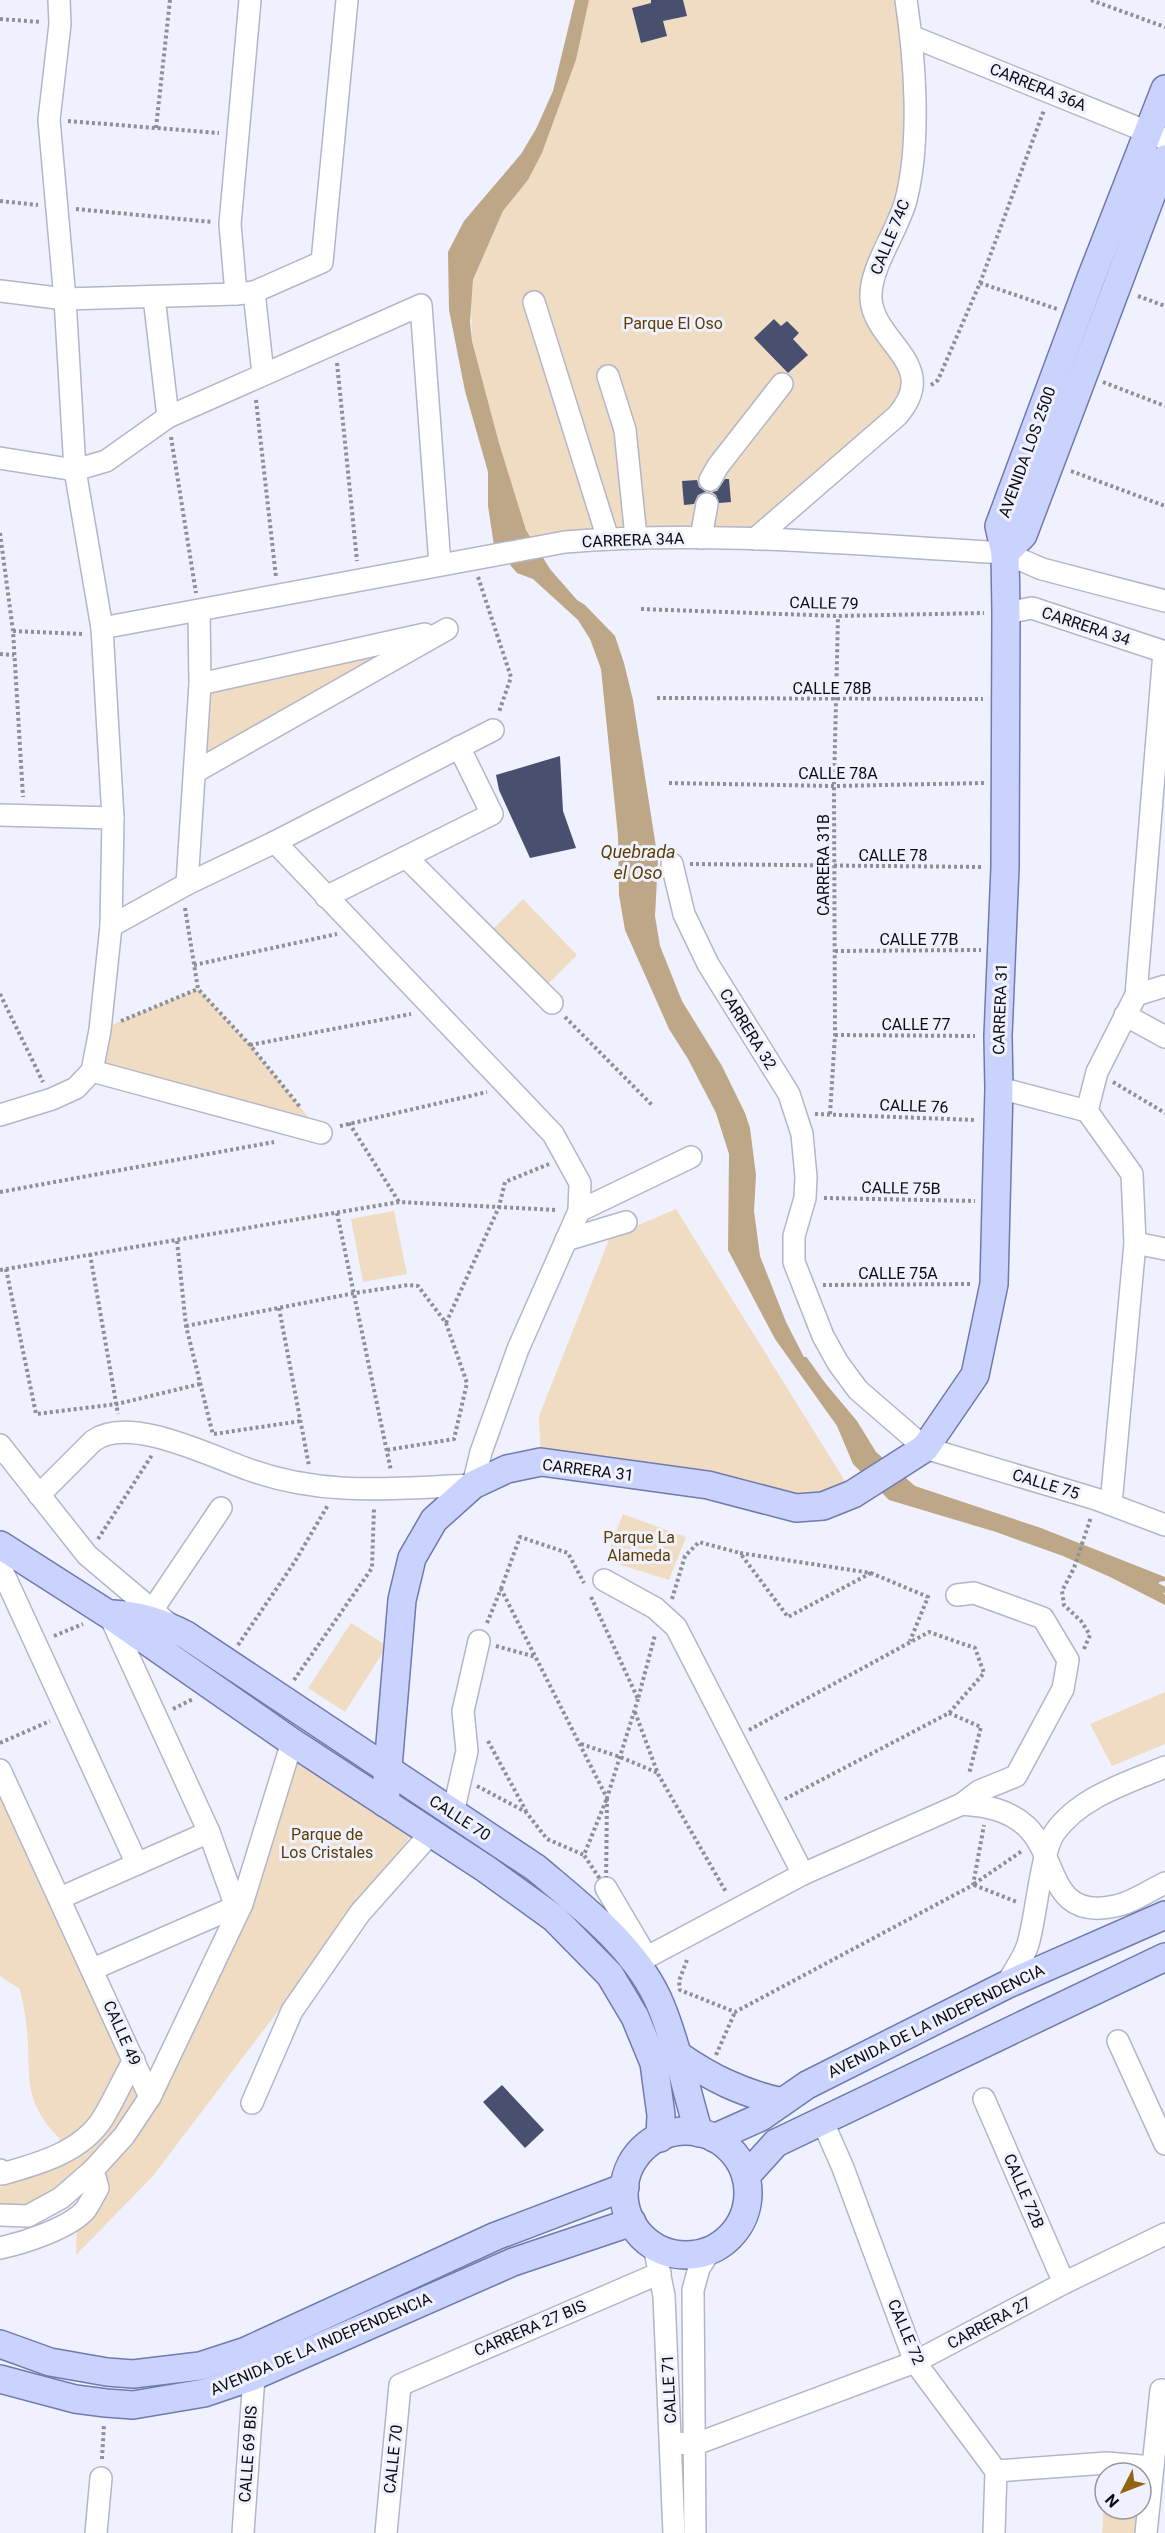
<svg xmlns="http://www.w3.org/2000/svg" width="1165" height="2533" viewBox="0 0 1165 2533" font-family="Roboto,sans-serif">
	<rect width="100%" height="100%" fill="#eff2fe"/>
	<g fill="#f0dcc2">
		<polygon points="589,0 906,0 914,139 873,282 910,395 755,539 537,547 526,530 499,443 472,341 471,302 473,281 503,211 528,180 542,153 576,60"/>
		<polygon points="447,629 195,772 200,684"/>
		<polygon points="523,899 577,955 546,986 492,930"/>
		<polygon points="198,989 250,1045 321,1133 92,1071 100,1030"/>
		<polygon points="676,1209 853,1494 823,1506 541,1462 539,1416 610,1237"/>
		<polygon points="394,1211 407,1274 363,1282 351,1219"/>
		<polygon points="623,1514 686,1537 669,1580 605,1560"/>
		<polygon points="351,1623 387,1646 345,1712 308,1688"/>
		<polygon points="1165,1692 1165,1744 1112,1766 1090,1724"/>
		<path d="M292,1742L419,1825L153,2176L76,2255L77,2216L110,2150L27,2207L0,2215V2187L44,2172L60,2139C18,2096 33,2073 26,2022C25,2011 22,2000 20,1989L0,1976V1788L139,2096L242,1904Z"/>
		<polygon points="1153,2467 1146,2533 1102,2533 1105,2491 1105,2509 1141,2509 1141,2473"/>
	</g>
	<polygon fill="#bea787" points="575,0 589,0 576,60 542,153 528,180 503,211 473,280 470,322 472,341 499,443 526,530 550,569 577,600 585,605 615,636 624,663 633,700 658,860 655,916 660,946 682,1001 722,1066 745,1113 750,1128 756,1175 754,1211 760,1256 786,1322 805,1359 857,1421 876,1452 915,1486 1041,1528 1165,1577 1165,1581 1159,1582 1158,1587 1165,1595 1165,1605 1110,1577 1063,1556 996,1532 889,1500 853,1464 837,1426 775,1339 728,1250 729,1154 716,1113 688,1059 669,1029 625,930 619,895 618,836 601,669 590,639 578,620 533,579 517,573 494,546 488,506 488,472 465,391 449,310 448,252 464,221 521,154 536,129 553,91"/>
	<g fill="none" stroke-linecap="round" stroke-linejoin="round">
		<g stroke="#bea787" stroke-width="6">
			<polyline points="805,1360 825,1388"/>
			<polyline points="1151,1583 1165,1590"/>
		</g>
	</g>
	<g fill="#49506f">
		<polygon points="651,0 683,0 687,16 663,21 667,36 641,43 632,8 651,3"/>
		<polygon points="774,319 781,326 787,321 799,333 793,339 808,355 788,373 754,338"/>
		<polygon points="725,479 729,479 731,502 719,503 716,495 712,492 717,491"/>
		<polygon points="697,480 699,487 706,492 698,495 694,504 684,505 682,481"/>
		<polygon points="560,756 563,811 576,848 530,858 499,790 496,775"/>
		<polygon points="502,2085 544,2130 525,2148 483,2102"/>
	</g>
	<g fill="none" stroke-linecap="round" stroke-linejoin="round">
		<defs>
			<g id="minor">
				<polyline points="911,36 1165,139"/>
				<polyline points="0,291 65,299 236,294 254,292 322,262 347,0"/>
				<polyline points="254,292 263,374"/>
				<polyline points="236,294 230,224 250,0"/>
				<polyline points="154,297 168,417"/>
				<polyline points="534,302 608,539"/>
				<polyline points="608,376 625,430 636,537"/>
				<polyline points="0,458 75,470 106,461 168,417 421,305 440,565"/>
				<polyline points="710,480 718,466 782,384"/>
				<polyline points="701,538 707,504"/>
				<path d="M755,539L897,416C942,365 874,343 871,299C869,268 898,231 906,200C921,142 915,59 906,0"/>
				<polyline points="1006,613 1032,608 1165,652"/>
				<path d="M102,628L565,542C711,530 859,545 1005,553L1042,569L1165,601"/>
				<polyline points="200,684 425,634"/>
				<polyline points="195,772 447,629"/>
				<polyline points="0,815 113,818"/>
				<polyline points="406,857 552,1003"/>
				<polyline points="672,864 684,914 708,964 789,1094 802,1134 806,1177 805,1198 794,1236 794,1262 823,1336 838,1363 858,1390 925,1448 1096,1499 1165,1525"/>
				<polyline points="187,884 200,684 199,611"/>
				<polyline points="326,897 492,814 459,747"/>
				<polyline points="111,926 187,884 275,842 493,730"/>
				<polyline points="1136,995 1165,986"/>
				<polyline points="1125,1015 1165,1037"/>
				<polyline points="92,1071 321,1133"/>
				<polyline points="999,1088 1087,1111 1132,1174 1135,1243 1111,1504"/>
				<polyline points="1087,1111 1097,1072 1136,995 1164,652"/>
				<polyline points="0,1115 52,1099 76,1088 92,1071 100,1030 111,926 113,818 102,628 75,470 65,299 49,120 60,24 59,0"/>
				<polyline points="579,1211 691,1157"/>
				<polyline points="566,1240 626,1222"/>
				<polyline points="1135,1243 1165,1249"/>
				<polyline points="0,1445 87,1555 170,1625"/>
				<path d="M39,1495L93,1441C129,1414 212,1457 250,1470C326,1497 394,1488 473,1485L481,1452L518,1349L579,1211L580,1183L553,1134L275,842"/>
				<polyline points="0,1566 137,1864"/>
				<polyline points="604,1580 655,1608 676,1627 803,1874"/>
				<polyline points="153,1609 221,1508"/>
				<polyline points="109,1614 209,1832 236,1907"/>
				<polyline points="0,1770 150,2097"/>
				<path d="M962,1804C986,1806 1007,1809 1026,1826C1059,1857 1048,1921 1115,1906C1132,1903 1150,1890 1165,1883"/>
				<polyline points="453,1813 467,1751 463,1711 479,1641"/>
				<polyline points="606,1888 646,1956"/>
				<polyline points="60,1898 209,1832"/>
				<polyline points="636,1963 803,1874 962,1804 979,1791 1016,1776 1063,1689 1068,1660 1043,1618 974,1593 957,1595"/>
				<polyline points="93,1969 242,1904"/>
				<path d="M1006,1985C1013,1972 1024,1958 1028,1944C1036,1918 1041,1851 1055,1832C1080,1797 1127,1783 1165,1767"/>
				<polyline points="1118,2041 1165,2144"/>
				<polyline points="984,2099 1064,2283"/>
				<polyline points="252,2103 292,2011 360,1913 431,1833"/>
				<polyline points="822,2120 843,2168 915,2362 996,2471 994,2533"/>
				<path d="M0,2170L2,2174C38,2164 82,2152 103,2118C114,2100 123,2079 134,2060"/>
				<polyline points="0,2215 28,2216 61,2198 93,2170 124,2136 150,2097 242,1904 292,1742"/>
				<polyline points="654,2246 664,2296 674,2533"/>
				<path d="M0,2248C23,2243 71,2228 86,2209C90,2203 94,2195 98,2188L93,2170"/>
				<polyline points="672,2443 696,2444 915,2362 1064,2283 1165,2234"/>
				<polyline points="996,2471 1107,2463 1153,2467"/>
				<polyline points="96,2533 101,2478"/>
				<polyline points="243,2533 254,2376"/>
				<polyline points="386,2533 400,2385 660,2273"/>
				<polyline points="695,2533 693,2290 699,2268 710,2251"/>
				<polyline points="1146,2533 1161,2390"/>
			</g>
			<g id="major">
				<polyline points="1005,553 1023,535 1165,159"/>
				<polyline points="0,1545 108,1614 292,1742 486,1869 554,1918 610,1975 635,2017 654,2063 661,2115 660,2138"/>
				<path d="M113,1614C140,1615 163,1623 186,1635L536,1868C582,1907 638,1949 661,2006C678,2047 686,2091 699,2133"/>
				<polyline points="385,1803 402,1600 412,1558 434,1520 473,1485 507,1469 541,1462 708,1485 796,1508 823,1506 853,1494 925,1448 975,1375 994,1284 999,1088 998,1036 1005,867 1006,613 1005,553 999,526 1091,278 1165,89"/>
				<path d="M678,2055C711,2078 742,2093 782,2102"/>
				<circle cx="686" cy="2193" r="62"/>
				<polyline points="714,2138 761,2117 807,2085 1006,1985 1165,1915"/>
				<polyline points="746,2176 776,2143 1165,1957"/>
				<polyline points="0,2344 50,2362 107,2372 133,2374 200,2366 246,2351 496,2236 625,2187"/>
				<polyline points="0,2379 75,2399 106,2403 133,2405 204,2393 254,2376 513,2262 632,2222"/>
			</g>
		</defs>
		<use href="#minor" stroke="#b1b6c9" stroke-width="24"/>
		<use href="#major" stroke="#707aab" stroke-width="30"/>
		<g stroke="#8d8f99" stroke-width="4" stroke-dasharray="3 3" stroke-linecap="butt">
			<polyline points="1091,0 1165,27"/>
			<polyline points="0,19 41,22"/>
			<polyline points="68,121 219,133"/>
			<polyline points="156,128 170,0"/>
			<polyline points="0,201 38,205"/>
			<polyline points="76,209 212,222"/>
			<polyline points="980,283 1057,309"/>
			<polyline points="1138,296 1165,306"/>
			<polyline points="337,363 357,561"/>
			<polyline points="1103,382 1165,406"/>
			<polyline points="931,385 938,380 980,283 1044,110"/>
			<polyline points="256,400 276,577"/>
			<polyline points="171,437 196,593"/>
			<polyline points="1071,471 1165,506"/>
			<polyline points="0,533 13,631 23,797"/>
			<polyline points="478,577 511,677 499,712"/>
			<polyline points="641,609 838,616 984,613"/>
			<polyline points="13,631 84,634"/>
			<polyline points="0,654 14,655"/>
			<polyline points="657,698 983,699"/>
			<polyline points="669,783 834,786 984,783"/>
			<polyline points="690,864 983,867"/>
			<polyline points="185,908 198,989 250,1045 300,1107"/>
			<polyline points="835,951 981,950"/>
			<polyline points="194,965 337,934"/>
			<polyline points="0,994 43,1082"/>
			<polyline points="565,1017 653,1106"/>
			<polyline points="121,1021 198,989"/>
			<polyline points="835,1035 975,1036"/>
			<polyline points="250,1045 411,1014"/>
			<polyline points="1113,1082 1165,1113"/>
			<polyline points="815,1114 975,1120"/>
			<polyline points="830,1114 835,1035 834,786 838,616"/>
			<polyline points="349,1123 399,1202"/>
			<polyline points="340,1126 487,1092"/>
			<polyline points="0,1192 274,1142"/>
			<polyline points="824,1198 975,1201"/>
			<polyline points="337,1213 391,1471"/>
			<polyline points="177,1241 186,1326 213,1435"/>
			<polyline points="90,1254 118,1414"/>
			<polyline points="6,1269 36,1414 117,1404 200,1384"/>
			<polyline points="0,1270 399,1202 557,1210"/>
			<polyline points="823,1285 972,1284"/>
			<polyline points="279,1308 309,1466"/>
			<polyline points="446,1323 499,1207 505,1182 549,1164"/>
			<polyline points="186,1326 355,1293 408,1285 418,1286 446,1323 467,1383 454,1439 387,1450"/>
			<polyline points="214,1434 301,1421"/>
			<polyline points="98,1539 152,1455"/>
			<polyline points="871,1573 788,1617 740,1553 871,1573 928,1597 910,1641"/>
			<polyline points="501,1589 520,1537 568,1553 584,1583"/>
			<polyline points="591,1597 638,1699 655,1635"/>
			<polyline points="672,1599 685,1556 699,1542 740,1553"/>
			<polyline points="487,1623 501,1589 607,1798 638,1699"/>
			<polyline points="54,1636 83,1624"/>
			<polyline points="238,1645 294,1563 328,1505"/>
			<polyline points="496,1646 536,1657"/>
			<polyline points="1084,1649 1090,1635 1081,1621 1064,1605 1062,1591 1074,1568 1091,1517"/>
			<polyline points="294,1680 372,1568 374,1508"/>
			<polyline points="173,1709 193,1699"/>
			<polyline points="635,1712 658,1774 726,1892"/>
			<polyline points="949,1713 981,1727 969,1774"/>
			<polyline points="749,1730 929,1632 975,1648 984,1673 949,1713 785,1799"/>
			<polyline points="488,1741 526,1811"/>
			<polyline points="0,1743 50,1721"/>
			<polyline points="581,1744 620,1757 658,1773"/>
			<polyline points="477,1786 526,1812 547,1839 584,1855"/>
			<polygon points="607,1798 606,1888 584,1855"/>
			<polyline points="974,1884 1022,1851"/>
			<polyline points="974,1885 1017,1902"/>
			<polyline points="687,1960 679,1981 680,1990 735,2012 973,1885 984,1825"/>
			<polyline points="716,2055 735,2012"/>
			<polyline points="102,2459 104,2424"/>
		</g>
		<use href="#minor" stroke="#fff" stroke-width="21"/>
		<use href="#major" stroke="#cad3fe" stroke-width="27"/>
	</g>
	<g text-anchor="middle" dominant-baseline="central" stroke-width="6" stroke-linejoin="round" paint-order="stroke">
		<g font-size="16" fill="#0b0c12" stroke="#eff2fe">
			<text transform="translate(1038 87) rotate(22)">CARRERA 36A</text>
			<text transform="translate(890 237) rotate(-68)">CALLE 74C</text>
			<text transform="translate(1027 452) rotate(-70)">AVENIDA LOS 2500</text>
			<text transform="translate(633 540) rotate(-2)">CARRERA 34A</text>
			<text transform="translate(824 603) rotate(1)">CALLE 79</text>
			<text transform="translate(1086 626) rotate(18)">CARRERA 34</text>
			<text x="832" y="688">CALLE 78B</text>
			<text x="838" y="773">CALLE 78A</text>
			<text x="893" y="855">CALLE 78</text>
			<text transform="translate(823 865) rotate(-90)">CARRERA 31B</text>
			<text x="919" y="939">CALLE 77B</text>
			<text transform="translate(1000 1009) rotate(-88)">CARRERA 31</text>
			<text x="916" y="1024">CALLE 77</text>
			<text transform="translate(748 1029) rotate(58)">CARRERA 32</text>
			<text transform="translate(914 1106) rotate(2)">CALLE 76</text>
			<text transform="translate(901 1188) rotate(1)">CALLE 75B</text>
			<text x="898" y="1273">CALLE 75A</text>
			<text transform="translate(588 1470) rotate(7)">CARRERA 31</text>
			<text transform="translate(1046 1484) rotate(17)">CALLE 75</text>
			<text transform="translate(460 1818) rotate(33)">CALLE 70</text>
			<text transform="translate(936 2021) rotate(-26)">AVENIDA DE LA INDEPENDENCIA</text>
			<text transform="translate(122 2033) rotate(66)">CALLE 49</text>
			<text transform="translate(1024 2191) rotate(67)">CALLE 72B</text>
			<text transform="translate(989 2323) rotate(-28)">CARRERA 27</text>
			<text transform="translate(530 2328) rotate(-23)">CARRERA 27 BIS</text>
			<text transform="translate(906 2332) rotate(67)">CALLE 72</text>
			<text transform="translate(321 2344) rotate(-23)">AVENIDA DE LA INDEPENDENCIA</text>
			<text transform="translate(669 2389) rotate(-93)">CALLE 71</text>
			<text transform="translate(248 2454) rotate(-86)">CALLE 69 BIS</text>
			<text transform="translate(393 2459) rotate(-84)">CALLE 70</text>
		</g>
		<g font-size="16" fill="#5e3d01" stroke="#eff2fe">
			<text x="673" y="323">Parque El Oso</text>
			<text x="639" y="1537">Parque La<tspan x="639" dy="18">Alameda</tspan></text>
			<text x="327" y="1834">Parque de<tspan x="327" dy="18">Los Cristales</tspan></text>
		</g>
		<g font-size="18" font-style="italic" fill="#5e3e02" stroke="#eff2fe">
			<text x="638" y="851">Quebrada<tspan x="638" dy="21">el Oso</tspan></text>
		</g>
	</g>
	<g transform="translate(1123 2491) rotate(228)"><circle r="28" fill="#eff2fe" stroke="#9496a0" stroke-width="1.5"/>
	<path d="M0-4.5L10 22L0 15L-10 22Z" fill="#926310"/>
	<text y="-9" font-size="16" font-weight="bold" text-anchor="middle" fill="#0b0c12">N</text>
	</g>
</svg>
